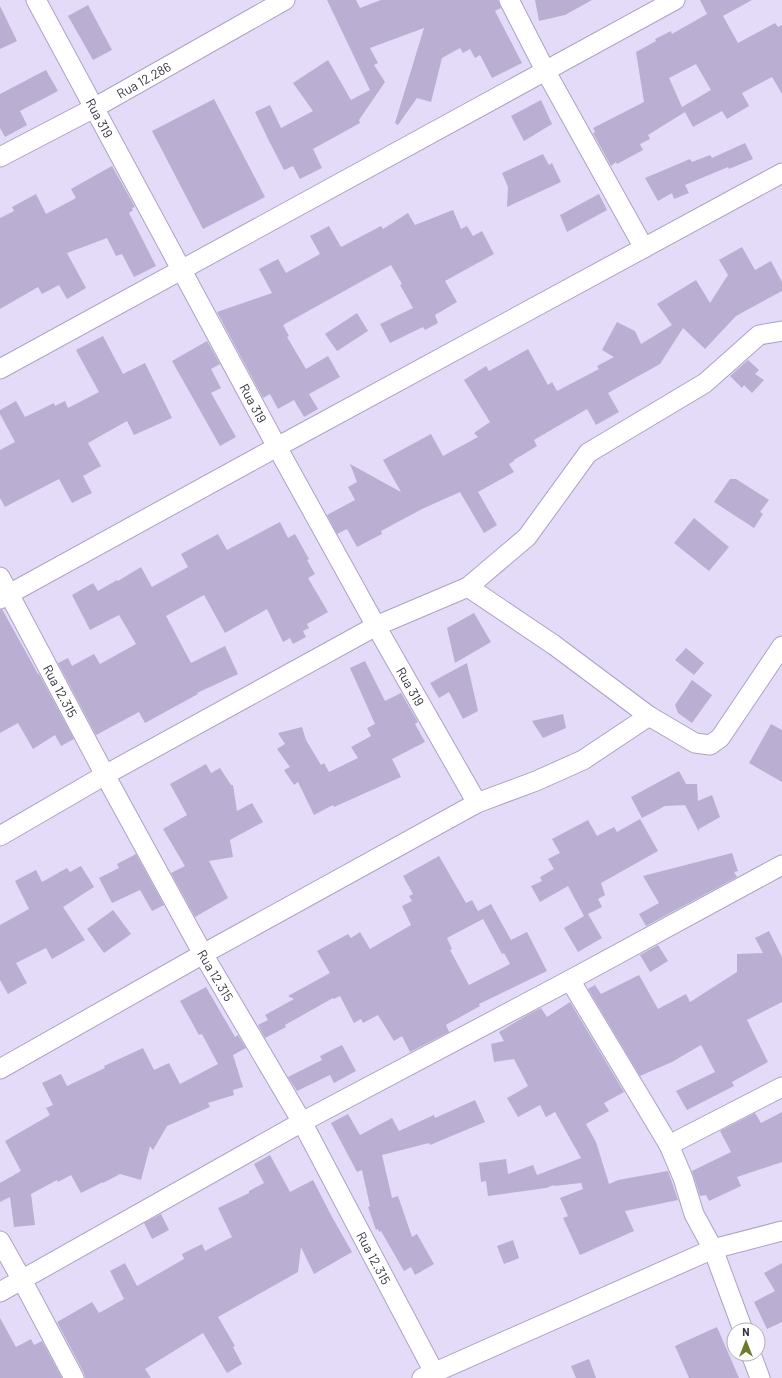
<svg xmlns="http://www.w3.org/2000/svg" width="782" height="1378" viewBox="0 0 782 1378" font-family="Barlow,sans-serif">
	<rect width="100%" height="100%" fill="#e4dbf9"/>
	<g fill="#baaed3" fill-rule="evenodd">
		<polygon points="327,0 356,0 360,8 381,0 498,0 501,8 495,11 522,63 492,78 480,55 475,58 470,49 463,53 460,48 442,58 431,102 417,98 398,125 395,123 424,28 370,48 378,63 374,65 385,82 359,120 360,123 313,149 322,168 300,179 293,166 284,170 269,141 255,112 270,105 281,128 313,111 293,83 328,60 351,100 370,90"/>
		<polygon points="535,0 592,0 565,15 539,21"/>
		<path d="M700,0H752L723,16L738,43L775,23L778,27L782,25V94L772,77L742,93L749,106L727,119L722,111L693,127L685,112L648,135L650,139L640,144L643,150L617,164L616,162L611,166L593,133L595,132L593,128L644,102L636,52L656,41L655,39L671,31L672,34L707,14ZM696,64L711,90L682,107L669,78Z"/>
		<polygon points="88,5 112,50 93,60 68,16"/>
		<polygon points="0,6 17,41 0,49"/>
		<polygon points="46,70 58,91 20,111 27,125 5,137 0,128 0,94"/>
		<polygon points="214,99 265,197 203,229 152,131"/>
		<polygon points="541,100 552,124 524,141 511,116"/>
		<polygon points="745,143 753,159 729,169 728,167 685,185 689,193 674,199 672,193 658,201 645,178 690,159 692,162 710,155 712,158"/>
		<polygon points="543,154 549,165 552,163 561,182 507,207 508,187 502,173"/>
		<polygon points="112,166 135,207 132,208 133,210 129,213 156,266 134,277 122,254 116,256 107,238 67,253 86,288 67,299 59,285 42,294 38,287 0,309 0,218 14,211 12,207 36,194 46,214 76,198 71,189"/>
		<polygon points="599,194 607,210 567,232 560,215"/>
		<polygon points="453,210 461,229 467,226 473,236 482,231 494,254 445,281 457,302 435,315 438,323 425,330 423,327 390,343 380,324 413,308 400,285 402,284 391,265 283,325 289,336 287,337 306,369 328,356 340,377 309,394 318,409 304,417 294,400 278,409 270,394 263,398 217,312 272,293 259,269 278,259 286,273 320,254 310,236 329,226 341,247 381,226 383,229 408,213 415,225"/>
		<polygon points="742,247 755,270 771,261 782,282 782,291 736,316 705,349 683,328 660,364 608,393 619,412 596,425 587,409 534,440 537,446 514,460 514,461 509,464 514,472 478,492 497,525 484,533 460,492 422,509 381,531 382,534 357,547 347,529 337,534 327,515 355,500 348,487 357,482 350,464 401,492 383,460 431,434 443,456 478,437 474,433 490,422 464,380 486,366 489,371 528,349 548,385 552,382 557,391 599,369 597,366 614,357 602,350 617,322 635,331 641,344 672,325 657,304 696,280 710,303 728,275 719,260"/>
		<polygon points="357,313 368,331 337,351 325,334"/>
		<polygon points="103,336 123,374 145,363 172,418 134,435 127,421 88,443 101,466 83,476 92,493 72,503 59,479 5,507 0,498 0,450 15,442 0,414 0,410 16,401 25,417 54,403 55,406 65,401 68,408 99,392 76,350"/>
		<polygon points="207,341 220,364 211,369 221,388 211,393 236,437 220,446 172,361"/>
		<polygon points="748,360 759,370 755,374 764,380 752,393 744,385 742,388 730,376"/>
		<polygon points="730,479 736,479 769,500 760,512 763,514 754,528 714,502"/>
		<polygon points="694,518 729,547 709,571 674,543"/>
		<polygon points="280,522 288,538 295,534 309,559 307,560 315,574 308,578 328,612 307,624 309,628 303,631 306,637 293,644 290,638 283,642 267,609 225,633 204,595 166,616 191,663 225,646 238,674 197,693 198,694 145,723 139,712 96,735 58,663 68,658 72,666 94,654 100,664 136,644 119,615 90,630 72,595 93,583 98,591 117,580 118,581 141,567 152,587 188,567 181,554 218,534 227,550"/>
		<polygon points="2,609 38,674 39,674 74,739 61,746 55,735 33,749 18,723 0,733 0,610"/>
		<polygon points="474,613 491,642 455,663 447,628"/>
		<polygon points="686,648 704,663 694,675 675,660"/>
		<polygon points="365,661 385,701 401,693 418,722 415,724 425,742 392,759 401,777 334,807 333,805 314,815 298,782 294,785 284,770 290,767 277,749 285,744 278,733 302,727 306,740 321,765 324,763 329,772 358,758 351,747 371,736 367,728 375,724 350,668"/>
		<polygon points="467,663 478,711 463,719 449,692 439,698 430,683"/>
		<polygon points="692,680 712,695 692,723 678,713 675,705"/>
		<polygon points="563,714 566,728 543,738 532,721"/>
		<polygon points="771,724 782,730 782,782 749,763"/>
		<polygon points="206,764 211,773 220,768 231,785 233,785 237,811 252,803 263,822 230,840 233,857 209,861 228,898 195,917 171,873 185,866 163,829 187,815 170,784"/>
		<polygon points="679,771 686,784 697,784 698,801 712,795 720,817 699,829 699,832 685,805 665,806 642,818 631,797"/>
		<polygon points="640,819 658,851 601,883 605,895 598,899 602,907 588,914 602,938 578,952 564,928 584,916 568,886 540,902 531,886 542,881 540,877 554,869 548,859 560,853 552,839 588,820 597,836 614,827 617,832"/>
		<polygon points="732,853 738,871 734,872 737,877 646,926 639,914 659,903 643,876"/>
		<polygon points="136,854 164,905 152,911 140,890 112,903 99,878 119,868 117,864"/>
		<path d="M439,856L466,903L472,900L481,917L478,911L491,904L511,940L527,932L547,971L479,1004L480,1006L446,1025L449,1032L410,1052L402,1036L394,1041L378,1015L363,1023L361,1019L354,1023L340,996L334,999L333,998L285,1025L286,1027L265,1038L258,1025L268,1020L265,1015L294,999L288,996L330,973L317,951L348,934L351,938L360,932L370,949L411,925L402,906L412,901L409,896L413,894L403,876ZM482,917L502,954L504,953L510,964L469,985L450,950L452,949L447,938L483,919Z"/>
		<polygon points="81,866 94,887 63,907 85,940 52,959 46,948 16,963 27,983 8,994 0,980 0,925 29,909 15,881 36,870 42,882 67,868 70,872"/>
		<polygon points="113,910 131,934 104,953 87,929"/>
		<polygon points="769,931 782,957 782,1002 747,1020 768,1062 732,1082 734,1086 687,1110 676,1091 715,1072 701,1045 672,1062 640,1076 588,989 595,985 601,994 639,975 658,1009 686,994 690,1002 737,972 737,954 763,953 755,938"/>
		<polygon points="658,945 668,961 650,972 640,955"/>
		<polygon points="206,987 235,1037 238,1035 246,1048 233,1055 243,1087 233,1090 234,1095 208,1103 210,1107 167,1126 153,1150 150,1146 141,1180 120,1174 103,1183 103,1182 81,1193 71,1175 58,1182 57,1180 31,1194 35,1225 14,1227 10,1197 0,1202 0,1183 21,1171 5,1141 50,1115 46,1108 53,1105 42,1083 61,1074 67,1086 105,1068 104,1066 143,1048 154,1070 169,1063 180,1084 218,1064 202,1034 199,1035 180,1001"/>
		<polygon points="570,1002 624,1092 604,1103 609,1111 586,1124 596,1142 609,1184 618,1180 668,1171 678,1200 625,1211 634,1231 580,1255 563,1218 568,1216 560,1198 583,1189 581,1183 554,1186 554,1185 546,1188 488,1196 486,1181 481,1182 479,1163 506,1159 508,1174 533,1165 537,1175 581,1158 555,1112 546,1117 540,1105 518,1117 507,1098 528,1086 514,1059 494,1062 491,1044 504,1041 499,1032 529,1014 541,1008 547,1017"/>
		<polygon points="342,1045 356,1071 334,1083 330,1075 297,1091 288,1077 322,1060 320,1056"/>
		<polygon points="475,1100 485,1122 430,1145 429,1143 382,1155 392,1198 398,1196 412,1237 417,1234 434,1264 415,1275 411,1267 404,1271 381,1231 379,1232 378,1229 376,1230 368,1207 370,1206 362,1170 357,1172 331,1123 348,1114 360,1135 392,1118 399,1131 434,1115 435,1118"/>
		<polygon points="782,1112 782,1162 737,1177 741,1186 709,1201 706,1195 700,1196 692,1171 731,1152 720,1131 755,1113 761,1123"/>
		<polygon points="270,1155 290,1192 313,1180 332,1217 352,1252 314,1274 301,1247 298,1272 218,1317 235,1346 233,1347 242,1364 227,1373 203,1333 145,1369 151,1378 85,1378 84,1373 57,1322 92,1302 99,1313 124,1299 110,1271 125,1263 137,1286 184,1259 182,1254 202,1244 205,1251 232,1237 218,1208 249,1193 249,1191 264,1183 254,1164"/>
		<polygon points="161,1214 169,1230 152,1239 144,1223"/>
		<polygon points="513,1240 519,1258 504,1264 497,1246"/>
		<polygon points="782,1263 782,1322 767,1329 754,1302 775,1291 764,1273"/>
		<polygon points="0,1318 16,1347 31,1339 34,1345 42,1341 62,1378 0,1378"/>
		<polygon points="717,1327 739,1378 689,1378 675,1346"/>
		<polygon points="589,1359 596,1378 576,1378 571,1366"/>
	</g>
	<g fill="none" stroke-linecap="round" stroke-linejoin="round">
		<defs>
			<g id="minor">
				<path id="s1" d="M36,0L277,447L376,626L477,803"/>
				<polyline points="509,0 545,70 644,248"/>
				<path id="s2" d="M0,157L94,108L285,0"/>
				<polyline points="0,369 675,0"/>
				<path id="s3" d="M0,577L105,775L203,954L302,1122L434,1372"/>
				<polyline points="468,587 554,645 649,716"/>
				<polyline points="0,599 277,447 782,173"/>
				<polyline points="0,836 105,775 376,626 468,587 527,537 588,453 705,383 759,335 782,331"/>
				<polyline points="570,980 669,1145 683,1178 694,1214 713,1249 743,1330"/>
				<polyline points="0,1069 203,954 477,803 536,781 583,760 649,716 695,743 710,745 720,738 782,646"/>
				<polyline points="669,1145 782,1087"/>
				<polyline points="0,1241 22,1280 74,1378"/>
				<polyline points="0,1292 302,1122 570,980 782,865"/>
				<polyline points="751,1354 760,1378"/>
				<polyline points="422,1378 713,1249 782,1231"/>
			</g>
		</defs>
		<use href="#minor" stroke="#ada2c6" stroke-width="21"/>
		<use href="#minor" stroke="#fff" stroke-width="19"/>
	</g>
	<g text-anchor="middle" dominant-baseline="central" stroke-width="4" stroke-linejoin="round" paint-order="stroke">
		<g font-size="13" fill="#373241" stroke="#fff">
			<text stroke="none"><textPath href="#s2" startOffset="163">Rua 12.286</textPath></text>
			<text stroke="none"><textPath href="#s1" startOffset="134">Rua 319</textPath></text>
			<text stroke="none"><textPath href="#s1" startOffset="458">Rua 319</textPath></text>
			<text stroke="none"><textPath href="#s1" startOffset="782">Rua 319</textPath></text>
			<text stroke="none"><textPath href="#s3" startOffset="129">Rua 12.315</textPath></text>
			<text stroke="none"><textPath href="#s3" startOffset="453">Rua 12.315</textPath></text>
			<text stroke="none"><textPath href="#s3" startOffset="777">Rua 12.315</textPath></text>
		</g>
	</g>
	<g transform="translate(746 1342)"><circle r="19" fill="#ffffff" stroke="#afadb3"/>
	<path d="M0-3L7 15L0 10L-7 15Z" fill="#6c7c2a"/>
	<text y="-6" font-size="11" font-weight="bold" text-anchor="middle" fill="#373241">N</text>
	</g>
</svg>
